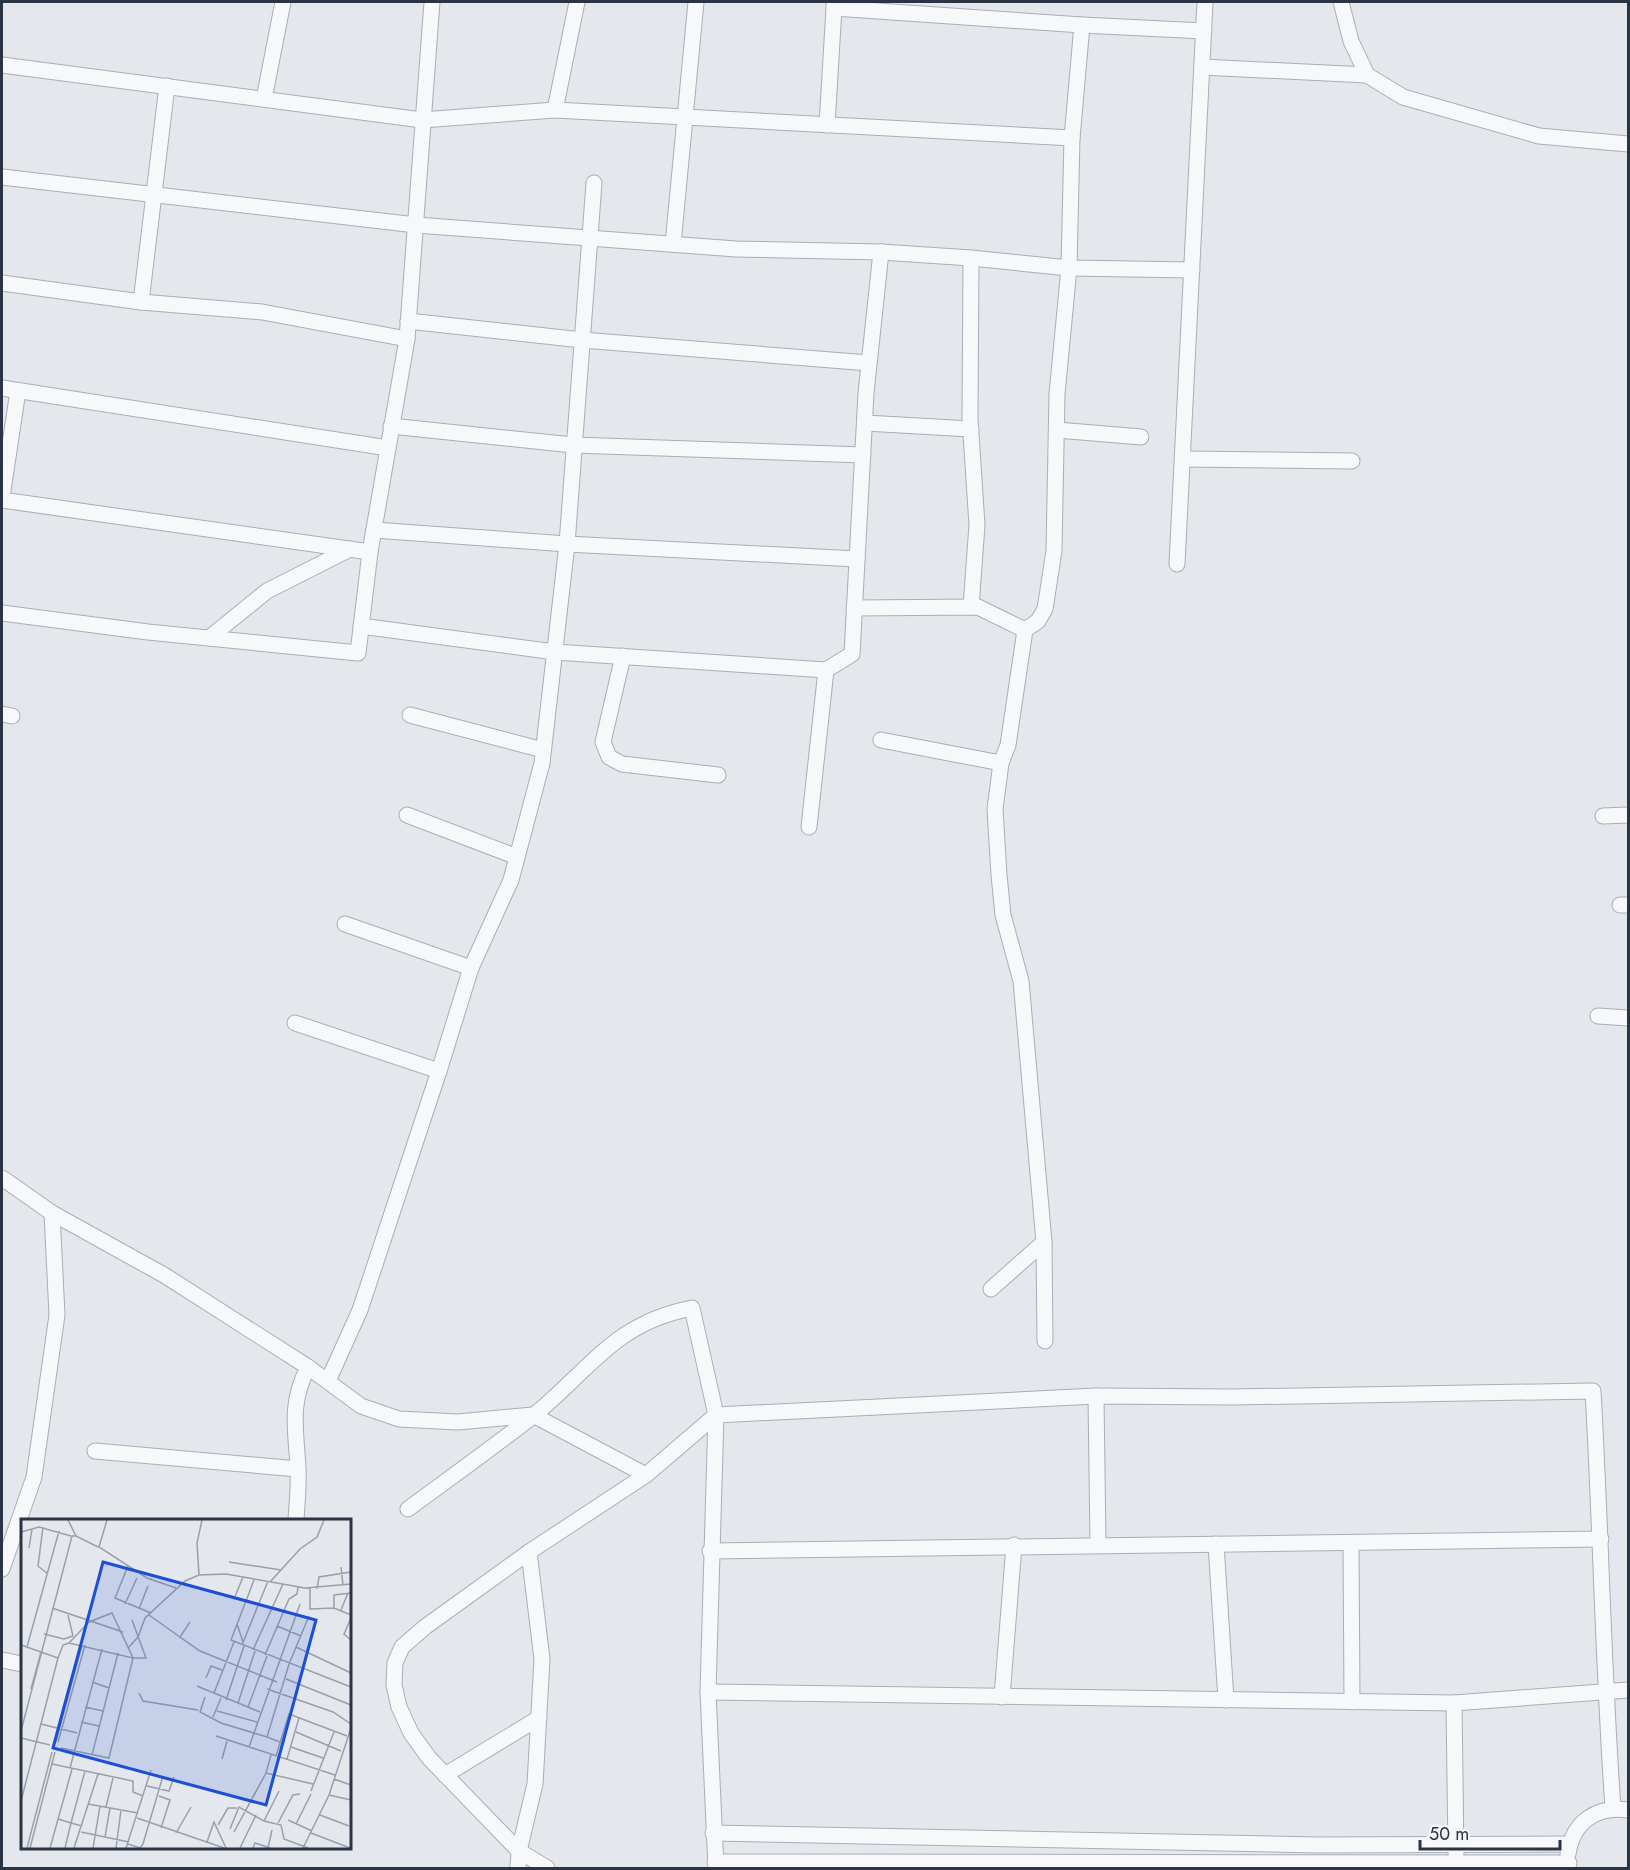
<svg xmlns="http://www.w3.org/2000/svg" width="1630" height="1870" viewBox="0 0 1630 1870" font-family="Jost,sans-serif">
	<rect width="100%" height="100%" fill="#e4e7ec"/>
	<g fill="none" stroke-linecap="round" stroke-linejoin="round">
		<defs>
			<g id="street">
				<polyline points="834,2 834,8 1082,25 1204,31"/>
				<polyline points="1341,2 1351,41 1367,75 1403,97 1539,136 1628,144"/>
				<polyline points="2,65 422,120 555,110 1072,138 1082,25"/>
				<polyline points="1202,67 1367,75"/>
				<polyline points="264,99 283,2"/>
				<polyline points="555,110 577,2"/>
				<polyline points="827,125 834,8"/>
				<polyline points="2,177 416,225 736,249 881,252 971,258 1069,268 1192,270"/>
				<polyline points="673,244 696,2"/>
				<polyline points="2,283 141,302 262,312 407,339"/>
				<polyline points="141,302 167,86"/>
				<polyline points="408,321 582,340 869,363"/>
				<polyline points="2,388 388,448"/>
				<polyline points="865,423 971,429"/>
				<polyline points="391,426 573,445 863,455"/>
				<polyline points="1057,430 1141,437"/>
				<polyline points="1184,459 1352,461"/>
				<polyline points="2,497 18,391"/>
				<polyline points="2,500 370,552"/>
				<polyline points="374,530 567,544 857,559"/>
				<polyline points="1177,564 1205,2"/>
				<polyline points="971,607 977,525 970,419 971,258"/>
				<polyline points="854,608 978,607 1025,630"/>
				<polyline points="2,613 148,632 358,653 370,552 407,339 432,2"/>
				<polyline points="361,626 555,652 826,670"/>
				<polyline points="209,638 267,591 350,549"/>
				<polyline points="623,656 603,742 609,757 622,764 718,775"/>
				<polyline points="2,714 12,716"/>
				<polyline points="410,715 543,750"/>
				<polyline points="881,740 1001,763 1008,745 1025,630 1038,621 1045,609 1054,551 1057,394 1069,268 1072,138"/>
				<polyline points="407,815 517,857"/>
				<polyline points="1603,816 1628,815"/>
				<polyline points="809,827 826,670 852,654 866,393 881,252"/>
				<polyline points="1620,905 1628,905"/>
				<polyline points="345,924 471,968"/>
				<polyline points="1598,1016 1628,1018"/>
				<polyline points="295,1023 439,1071 471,968 511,880 542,763 567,544 594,183"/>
				<polyline points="2,1178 52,1213 164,1275 308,1367 361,1406 399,1419 458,1422 533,1415 646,1475"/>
				<polyline points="1044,1242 1045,1341"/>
				<polyline points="991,1289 1044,1242 1021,981 1003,915 999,875 995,809 1001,763"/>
				<polyline points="328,1381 360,1310 439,1071"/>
				<polyline points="1096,1396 1098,1544"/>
				<polyline points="95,1451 298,1469"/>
				<path d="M408,1509C450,1478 492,1448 533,1416C590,1370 614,1323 692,1308L716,1415L646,1475L529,1552L425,1627L402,1647L395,1663L394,1685L399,1707L411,1733L429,1758L519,1851L547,1868"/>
				<path d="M296,1520C297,1503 299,1485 298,1468C296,1428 289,1405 308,1367"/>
				<polyline points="1216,1544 1226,1700"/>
				<polyline points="1351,1544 1352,1702"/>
				<polyline points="710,1551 1601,1539"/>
				<polyline points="2,1569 34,1477 57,1315 52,1213"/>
				<polyline points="2,1660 22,1664"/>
				<polyline points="708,1692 1454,1703 1628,1690"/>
				<polyline points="1002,1697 1014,1545"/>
				<polyline points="1454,1703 1456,1854"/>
				<polyline points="445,1775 539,1718"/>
				<polyline points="713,1833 1317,1845 1570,1844"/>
				<path d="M1568,1854C1573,1821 1597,1806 1628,1810"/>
				<polyline points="715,1862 1569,1863"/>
				<polyline points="518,1868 519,1851 535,1784 542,1659 529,1552"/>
				<path d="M716,1868L708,1692L716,1415L1096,1396L1233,1397L1593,1391C1601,1530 1603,1669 1613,1808"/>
			</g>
		</defs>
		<use href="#street" stroke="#a9aeb7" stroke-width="17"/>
		<use href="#street" stroke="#f7f8fa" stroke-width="15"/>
	</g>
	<g transform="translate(21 1519)">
		<rect width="330" height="330" fill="#e4e7ec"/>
		<path fill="none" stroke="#9a9fa9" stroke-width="1.5" d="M47,1L55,17L77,28M86,1L78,28L126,59L155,69M22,8L17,47L27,55M0,13L18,8L50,17M8,29L11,10M208,43L260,51M107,47L94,79L130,94M320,48L322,66M178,56L176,24L181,1M233,61L210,121L330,168M249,63L279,30L296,18L303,1M289,69V90L313,89L330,96M296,70L298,58L330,53M213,80L222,58M104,85L116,59M31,89L102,113M313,89V76L330,74M118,90L127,67M320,91L327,74M47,96L52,117M128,96L159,118M330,99L323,115L330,121M169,103L159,118L179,132L256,163M216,105L222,123M256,107L280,117M23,115L43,120L52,117M48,124L68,103L91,94L112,139H125L111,101M0,126L37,139L0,282M221,126L247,62M6,128L38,12M275,128L330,154M107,129L117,118L124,99L164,62L178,56L205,55L284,69L330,65M232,131L262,65M244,136L268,80L276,75L277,68M37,139L42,126L48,124L112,139L88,239L40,229M185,159L190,147L201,151M265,160L330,186M71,163L88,169M176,167L239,193M10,170L20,133M246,170L312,193L330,205M118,174L122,182L177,191M193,174L213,123M184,178L179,193L200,204L246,218M205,181L223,127M217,184L234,132M64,188L82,192M227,188L246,137M196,192L236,203M192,198L200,179M60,203L78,207M20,205L56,214M0,212L51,17H55M275,213L320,232M195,217L314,256M0,219L29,226M35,222L61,126M37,223L64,126M259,223L246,218L268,145L288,97M228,228L279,85M270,228L302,239M71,236L97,134M255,237L268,195L326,217M201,240L206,222M266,240L278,199M31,245L112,262V273L122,277M49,249L81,130M245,254L250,236M313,260L330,266M126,267L148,272L153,258M290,272L313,213M308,276L330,281M138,277L149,281L140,309M67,285L117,294M85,288L92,259M299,296L328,307M116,299L203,329M37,300L50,304L44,329M267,301L291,312M243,302L258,272M257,304L272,276L279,275M275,305L290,275M197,306L207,289H216M61,307L50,304L64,252M209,310L218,288L243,302L260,306L263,320L287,329M60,313L108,323M213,313L245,254L292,265M155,314L170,288M290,314L329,329M84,318L89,289M186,323L193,303L205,329M107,325L119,329L122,325L142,257M6,329L31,233M9,329L34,233M29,329L51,250M53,329L77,255M72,329L79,287M95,329L100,291M105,329L130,251M219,329L235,296M232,329L234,324L249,329M247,329L251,311M282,329L308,276L330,209"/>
		<path fill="#1d4ed8" fill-opacity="0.15" stroke="#1d4ed8" stroke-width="3" d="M82,43L295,101L245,286L32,229Z"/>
		<rect width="330" height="330" fill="none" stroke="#2b3445" stroke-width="3"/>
	</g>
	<rect width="1630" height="1870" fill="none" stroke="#2b3445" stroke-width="6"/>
	<path d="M1420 1840v9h140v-9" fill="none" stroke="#2b3445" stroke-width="3"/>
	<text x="1429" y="1840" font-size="18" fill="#2b3445" stroke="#f4f6f9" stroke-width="4.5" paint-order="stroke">50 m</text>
</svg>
